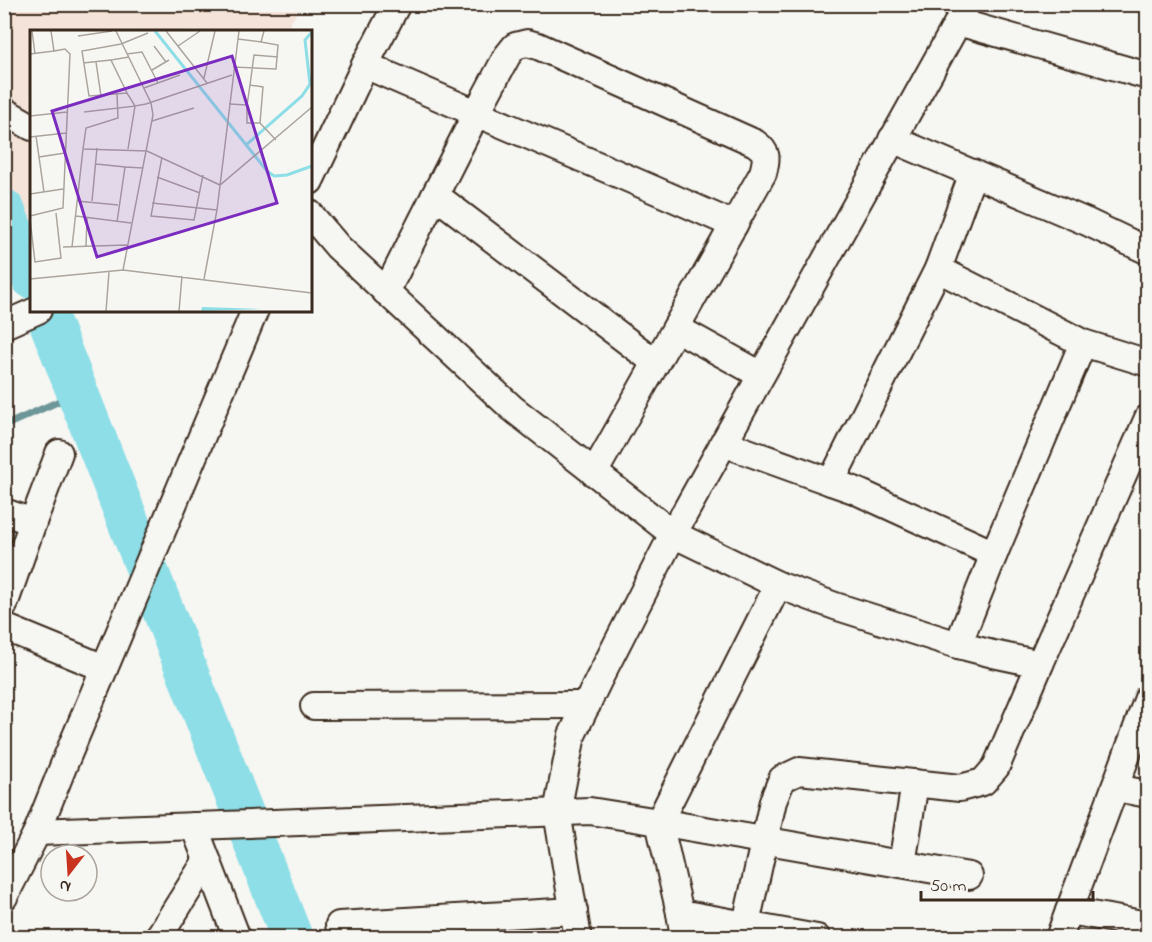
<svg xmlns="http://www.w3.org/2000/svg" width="1152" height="942" viewBox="0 0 1152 942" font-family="'Indie Flower',sans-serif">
	<rect width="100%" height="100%" fill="#f6f6f2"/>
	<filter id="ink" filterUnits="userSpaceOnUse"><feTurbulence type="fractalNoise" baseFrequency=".0167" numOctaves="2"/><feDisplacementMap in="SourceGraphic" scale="12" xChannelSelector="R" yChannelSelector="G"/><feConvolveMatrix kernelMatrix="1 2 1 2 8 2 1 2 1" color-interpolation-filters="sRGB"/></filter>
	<g filter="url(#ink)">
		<polygon fill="#f3e3d9" points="5,5 301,5 286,31 32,32 31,279 5,290"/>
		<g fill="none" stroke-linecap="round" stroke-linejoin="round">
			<polyline stroke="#6c9697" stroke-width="7" points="4,426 77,393"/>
			<g stroke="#8ddee7" stroke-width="42">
				<polyline points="4,210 32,278"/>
				<polyline points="45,310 292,938"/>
			</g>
			<defs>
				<g id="minor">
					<polyline points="958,22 1148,76"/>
					<path d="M365,65C488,119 612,170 734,225"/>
					<polyline points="4,111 32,127"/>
					<polyline points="892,139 1087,222 1148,251"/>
					<polyline points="973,173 938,269 831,482 854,490 994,554"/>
					<polyline points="310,181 365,65 397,4"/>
					<polyline points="435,195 656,363"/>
					<polyline points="310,214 338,247 512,408 673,534 778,585 835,606 958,645 993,654 1040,664 996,767 983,782 960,788 799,771 782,779 773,801 746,924"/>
					<polyline points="938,269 1083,343 1148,363"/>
					<path d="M386,292L476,114L507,56L515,46L527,43L538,46L755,143C768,152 767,158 763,173L594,473"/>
					<polyline points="4,325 38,310"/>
					<polyline points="676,328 761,375"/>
					<polyline points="723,443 831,482"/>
					<polyline points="4,512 33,522 4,605"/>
					<polyline points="33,522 59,453"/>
					<polyline points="778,585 659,822 969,876"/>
					<polyline points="4,627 104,668"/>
					<polyline points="958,645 994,554 1083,343"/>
					<polyline points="1040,664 1148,418"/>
					<polyline points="314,706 587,705"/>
					<polyline points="1115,788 1148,794"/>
					<polyline points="194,826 237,938"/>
					<polyline points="37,832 590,811 659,822 680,913 817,938"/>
					<polyline points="902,864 915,783"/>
					<polyline points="4,897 37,832 65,762 255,310"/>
					<polyline points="1069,911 1148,925"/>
					<polyline points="680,913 684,938"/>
					<polyline points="481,916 484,938"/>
					<polyline points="339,925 574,911"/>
					<polyline points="158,938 207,860"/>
					<polyline points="578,938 557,812 572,735 598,681 673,534 958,22 967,4"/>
					<path d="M1059,938C1088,858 1118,778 1148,698"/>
				</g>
			</defs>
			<use href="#minor" stroke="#3b2a1e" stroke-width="30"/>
			<use href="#minor" stroke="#f6f6f2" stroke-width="26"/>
		</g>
	</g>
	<g transform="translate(30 30)">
		<rect width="282" height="282" fill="#f6f6f2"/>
		<path d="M172,277L232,279L171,281Z" fill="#8ddee7"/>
		<path fill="none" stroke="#8ddee7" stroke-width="3" d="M125,1L237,141L244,146L257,145L282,136M216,115L272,66L280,54L275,10L282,2"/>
		<path fill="none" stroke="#aba49d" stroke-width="1.5" d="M2,1L5,24M86,1L121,73L123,85L93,240M136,1L177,53M118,3L91,14L52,21L59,66L97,63L105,76L116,74L202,45M48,6L82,1M208,9L231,12L234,1M124,16L136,32M148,16L170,1M0,24L24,21M97,24L112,22L128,53M66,32L71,66M53,33L81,30M203,37L246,39L248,15L231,12M122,40L139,30M174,48L185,1M220,55L224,25L248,27M114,58L150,45M97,63L81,30L99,27M87,64L88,88L56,98L53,119L117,121L190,155L282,77M199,74L217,75L220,55L233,57L230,93H217V75M54,82L105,76L98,119M0,86L37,82M122,91L164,78M230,93L246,110M6,106L14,162M0,107L36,103M9,127L35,123M132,127L121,186L164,190L173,145M66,134L95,137L87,192M95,137L113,138M127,147L170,163M0,164L33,159M47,171L88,175M62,171L67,118M122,173L187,180M0,186L33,178L40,24L35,19L24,21L21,1M46,186L101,193M0,189L5,232L31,228L26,183M56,216L57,188M33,217L97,215M42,217L53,119M0,249L93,240L282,263M174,249L187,180L209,1M76,281L79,242M149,281L152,246"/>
		<path fill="#7b2cbf" fill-opacity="0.15" stroke="#7b2cbf" stroke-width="3" d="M202,26L247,173L67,227L22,81Z"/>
		<rect width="282" height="282" fill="none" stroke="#3b2a1e" stroke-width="3"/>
	</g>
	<rect width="1152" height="942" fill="none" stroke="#f6f6f2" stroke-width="24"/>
	<rect x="12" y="12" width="1128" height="918" fill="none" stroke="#3b2a1e" stroke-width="2" filter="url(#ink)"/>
	<g transform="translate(69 873) rotate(197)"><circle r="28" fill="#f6f6f2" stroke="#aba49d" stroke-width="1.5"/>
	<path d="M0-4.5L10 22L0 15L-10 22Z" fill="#c8321e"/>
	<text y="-9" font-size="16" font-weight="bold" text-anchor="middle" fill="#3b2a1e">N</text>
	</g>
	<path d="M921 891v9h172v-9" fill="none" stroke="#3b2a1e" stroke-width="3"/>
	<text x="930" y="891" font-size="18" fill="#3b2a1e" stroke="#f6f6f2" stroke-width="4.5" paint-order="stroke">50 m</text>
</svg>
